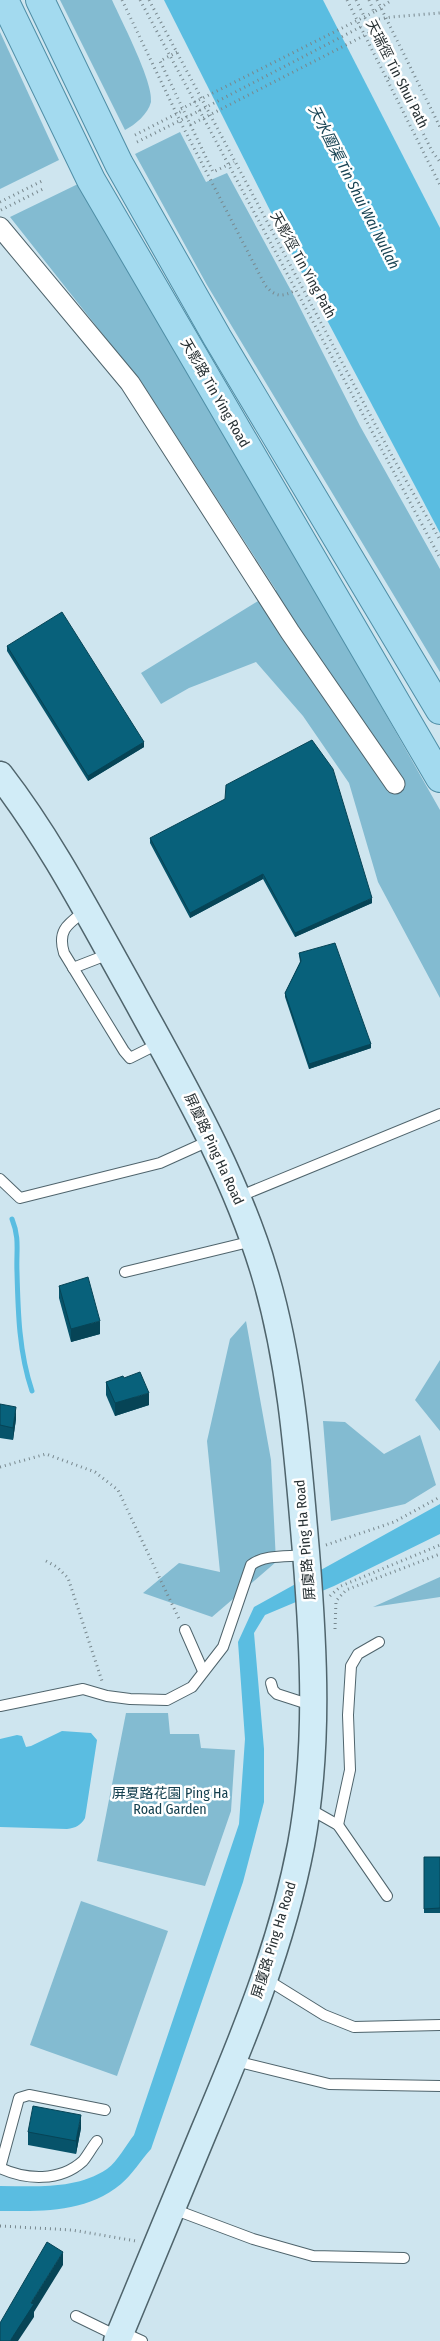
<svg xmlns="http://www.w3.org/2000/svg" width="440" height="2341" viewBox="0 0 440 2341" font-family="'Fira Sans Condensed','Noto Sans SC',sans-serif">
	<rect width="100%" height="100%" fill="#cee5ef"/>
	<g fill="#83bbd1">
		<path d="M60,0H112C121,20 154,83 151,102C148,114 135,125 125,130Z"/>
		<polygon points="0,32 59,160 0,189"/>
		<polygon points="180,132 206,182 227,173 295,298 360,426 440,569 440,672 207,285 135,154"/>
		<polygon points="78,184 305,572 440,810 440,998 378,882 349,783 303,716 256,662 189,688 161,704 141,673 276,590 146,389 10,217"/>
		<polygon points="246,1321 271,1460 276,1562 212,1617 143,1593 179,1563 220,1572 207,1441 230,1339"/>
		<polygon points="440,1360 440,1431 415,1400"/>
		<polygon points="323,1421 345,1422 384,1454 420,1435 436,1485 405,1504 331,1521"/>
		<polygon points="440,1577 440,1597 373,1607"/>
		<polygon points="126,1713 168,1713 170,1734 199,1734 201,1748 235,1750 231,1811 205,1886 97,1861"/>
		<polygon points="81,1901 168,1931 117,2076 30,2045"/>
	</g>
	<g fill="#5abde1">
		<polygon points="164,0 323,0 440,228 440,533 293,256"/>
		<path d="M440,1504V1534L334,1586L265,1615L254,1633L264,1749V1802L243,1882L151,2149C141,2160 132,2175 121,2184C86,2213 43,2211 0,2211V2186C35,2186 76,2190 107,2169C118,2161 126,2145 134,2135L239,1824L245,1739L238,1642L254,1607Z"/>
		<path d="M62,1731L91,1733L97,1740L85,1818C81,1825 76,1828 67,1829L0,1827V1739L17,1735L22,1736L26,1747L31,1746Z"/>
	</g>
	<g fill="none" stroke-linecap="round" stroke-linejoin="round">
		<path stroke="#5abde1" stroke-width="5" d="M12,1219C20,1239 16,1251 17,1272C18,1312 19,1353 32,1391"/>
		<defs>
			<g id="lane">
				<path d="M85,911C68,924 57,930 64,953L124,1051L130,1058L160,1043"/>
				<polyline points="73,968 109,954"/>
				<polyline points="0,1179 20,1198 160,1163 211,1140"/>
				<polyline points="238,1197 440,1114"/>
				<polyline points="125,1272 253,1241"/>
				<polyline points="185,1630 203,1671"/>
				<polyline points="271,1683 273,1690 277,1694 311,1705"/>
				<path d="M0,1706L83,1689L107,1696L130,1699L167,1700L192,1687L223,1647L251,1565C265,1554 288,1557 305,1555"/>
				<polyline points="308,1808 338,1825 387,1896"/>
				<polyline points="338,1825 350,1770 348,1715 351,1666 358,1654 379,1642"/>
				<polyline points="266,1979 324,2015 354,2027 440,2025"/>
				<polyline points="235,2061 329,2084 440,2086"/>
				<polyline points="0,2168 19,2098 29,2095 105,2110"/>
				<path d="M0,2168C26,2180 60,2182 83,2161C88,2155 92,2147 97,2141"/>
				<polyline points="173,2209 253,2239 313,2256 404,2258"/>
				<polyline points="76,2316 117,2336"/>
				<polyline points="122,2332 142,2341"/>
			</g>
			<polyline id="street" points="0,227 130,383 290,632 395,784"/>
			<path id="secondary" d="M0,775C51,841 90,917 131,990C182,1083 236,1175 266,1278C292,1368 298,1460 306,1552C314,1651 319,1748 301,1845C282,1945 243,2039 204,2131C175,2201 146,2271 117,2341"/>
			<g id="primary">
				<polyline points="4,0 91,180 440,778"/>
				<polyline points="40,0 119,164 217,337 440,710"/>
			</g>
		</defs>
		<use href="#lane" stroke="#4f646c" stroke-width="12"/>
		<use href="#street" stroke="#4f646c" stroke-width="21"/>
		<use href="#secondary" stroke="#4f646c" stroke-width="29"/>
		<use href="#primary" stroke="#4f8ea6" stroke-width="30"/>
		<g stroke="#78888e" stroke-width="3" stroke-dasharray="1 4" stroke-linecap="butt">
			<path d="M122,0L180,121L265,285C276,298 282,297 296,290"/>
			<polyline points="140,0 440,558"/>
			<polyline points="149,0 392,456 440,540"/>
			<polyline points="347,0 440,185"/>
			<polyline points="356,0 432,151 440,162"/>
			<polyline points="369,0 374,12 392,0"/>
			<polyline points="377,0 440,127"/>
			<polyline points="374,20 391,17 440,13"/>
			<polyline points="379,28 399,73 387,79"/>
			<polyline points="177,52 160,61 213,172 234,162"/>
			<polyline points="135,135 182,111"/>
			<polyline points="137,142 191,115"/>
			<polyline points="0,202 42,181"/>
			<polyline points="1,210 45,188"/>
			<polyline points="0,1467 46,1454 95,1472 118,1490 180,1621"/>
			<polyline points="326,1545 394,1522 440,1497"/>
			<polyline points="46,1561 57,1567 68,1578 102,1681"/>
			<polyline points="330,1596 341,1586 440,1545"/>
			<polyline points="335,1629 336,1601 346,1590 440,1554"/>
			<polyline points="0,2226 72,2230 136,2241"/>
		</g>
		<use href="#lane" stroke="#fff" stroke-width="10"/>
		<use href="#street" stroke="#fff" stroke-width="19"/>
		<use href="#secondary" stroke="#d1ecf7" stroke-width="26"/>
		<use href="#primary" stroke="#a3daef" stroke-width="28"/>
		<g stroke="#78888e" stroke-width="3" stroke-dasharray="1 4" stroke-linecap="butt">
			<polyline points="181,109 374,12"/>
			<polyline points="191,115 374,20"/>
			<polyline points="190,125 379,28"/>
		</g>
	</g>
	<g fill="#07536a">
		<polygon points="7,646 144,747 88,781 7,651"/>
		<polygon points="150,838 372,903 295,937 263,879 190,918 150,843"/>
		<polygon points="299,953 371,1048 309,1069 285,997 285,993 300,962"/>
		<polygon points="59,1286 100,1334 71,1342 59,1298"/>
		<polygon points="106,1382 149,1405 115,1416 106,1395"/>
		<polygon points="0,1404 16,1419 13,1440 0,1438"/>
		<rect x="424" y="1857" width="16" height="56"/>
		<polygon points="81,2128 76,2154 28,2145 28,2132"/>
	</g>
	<g fill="#064456">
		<polygon points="144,742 144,747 88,781 88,776"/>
		<polygon points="263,874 263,879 190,918 190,913"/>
		<polygon points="372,898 372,903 295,937 295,933"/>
		<polygon points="371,1044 371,1048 309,1069 309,1064"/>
		<polygon points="100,1321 100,1334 71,1342 71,1329"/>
		<polygon points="149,1393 149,1405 115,1416 115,1403"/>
		<polygon points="16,1407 16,1419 13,1440 13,1428"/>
		<polygon points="81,2115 81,2128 76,2154 76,2141"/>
		<polygon points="63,2252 63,2265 34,2312 34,2317 18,2341 10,2341 31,2303"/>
	</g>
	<g fill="#08617b" stroke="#064456">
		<polygon points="62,612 144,742 88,776 7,646"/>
		<polygon points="312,740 333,769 372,898 295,933 263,874 190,913 150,838 225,799 226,785"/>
		<polygon points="335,943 371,1044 309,1064 285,993 301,961 299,953"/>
		<polygon points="88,1277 100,1321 71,1329 59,1286"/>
		<polygon points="140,1372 149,1393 115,1403 106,1382 123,1376 124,1378"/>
		<polygon points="0,1404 16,1407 13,1428 0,1425"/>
		<polygon points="424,1857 440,1857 440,1908 424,1909"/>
		<polygon points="33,2106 81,2115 76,2141 28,2132"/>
		<polygon points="47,2242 63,2252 31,2303 34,2304 10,2341 0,2341 0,2323"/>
	</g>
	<g text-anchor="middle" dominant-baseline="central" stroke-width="5" stroke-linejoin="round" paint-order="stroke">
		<g font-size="14" fill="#273033" stroke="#fff">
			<text transform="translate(397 74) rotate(63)">天瑞徑 Tin Shui Path</text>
			<text transform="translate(303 265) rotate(61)">天影徑 Tin Ying Path</text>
			<text transform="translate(215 393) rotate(60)">天影路 Tin Ying Road</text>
			<text transform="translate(214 1149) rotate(65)">屏廈路 Ping Ha Road</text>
			<text transform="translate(305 1540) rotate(-95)">屏廈路 Ping Ha Road</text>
			<text transform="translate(274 1940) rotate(-73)">屏廈路 Ping Ha Road</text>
		</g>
		<g font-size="14" fill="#14404f" stroke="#fff">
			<text x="170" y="1793">屏夏路花園 Ping Ha<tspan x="170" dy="16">Road Garden</tspan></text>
		</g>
		<g font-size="15" font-style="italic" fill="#194454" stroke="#fff">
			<text transform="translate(354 187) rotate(63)">天水圍渠 Tin Shui Wai Nullah</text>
		</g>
	</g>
</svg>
